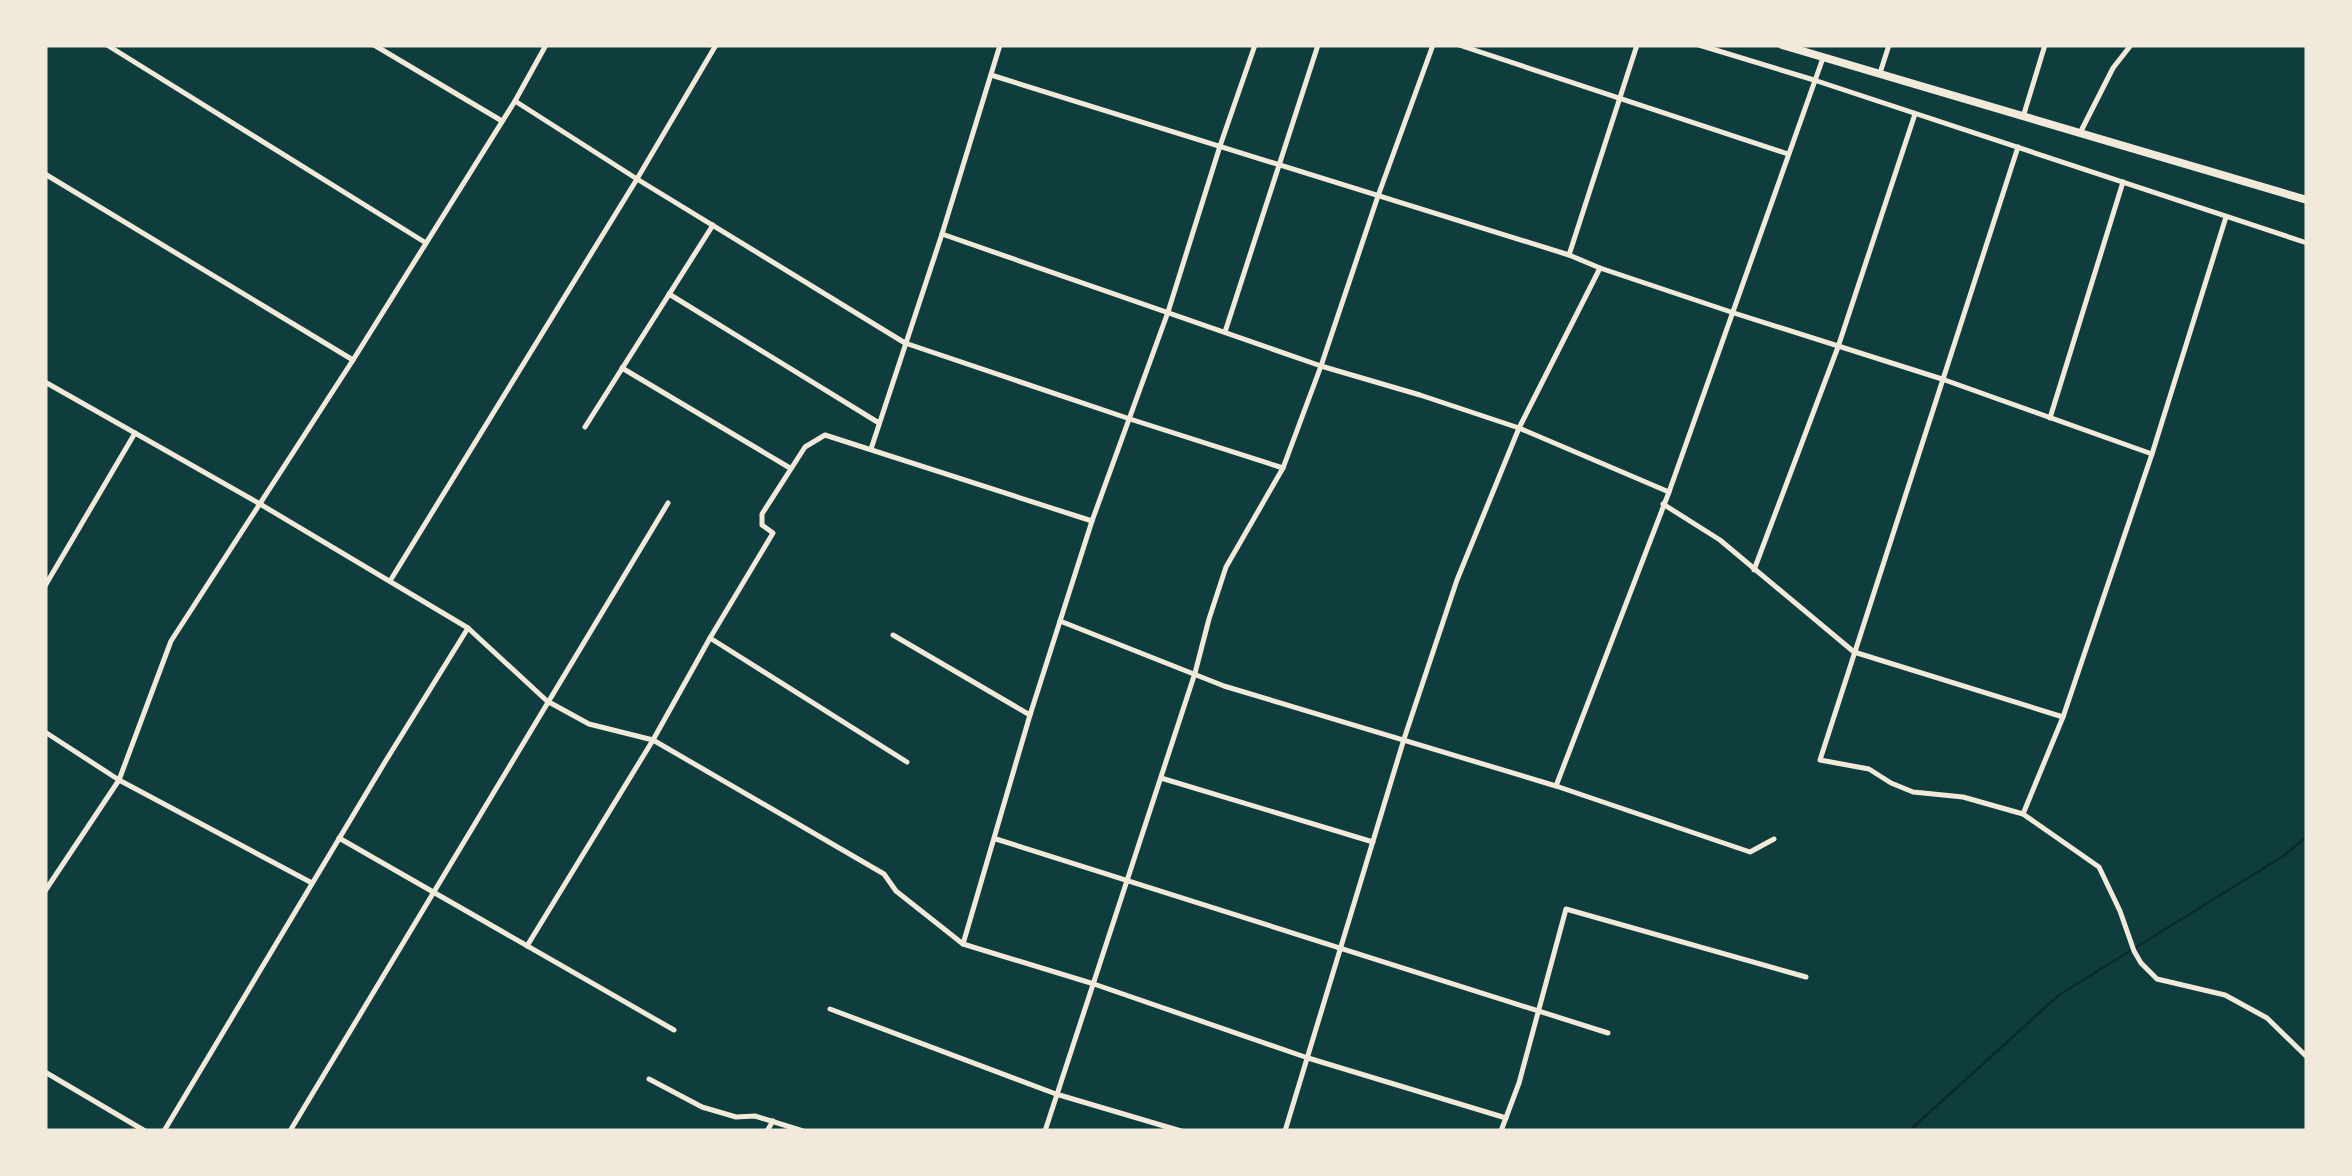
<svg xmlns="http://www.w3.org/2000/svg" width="2352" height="1176" viewBox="0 0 2352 1176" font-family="'Fira Sans',sans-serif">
	<rect width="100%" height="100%" fill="#0f3d3e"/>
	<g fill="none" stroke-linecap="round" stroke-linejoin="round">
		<polyline stroke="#0a2a2b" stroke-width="2.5" points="1909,1131 2059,995 2285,855 2307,836"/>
		<g stroke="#f1e9da" stroke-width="5">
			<polyline points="107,45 426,243"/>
			<polyline points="374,45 502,121"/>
			<polyline points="1459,45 1788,154"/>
			<polyline points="1699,45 1814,80 2307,243"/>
			<polyline points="1880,73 1889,45"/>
			<polyline points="991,75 1569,255 1600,268 1734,313 1942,379 2152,454"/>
			<polyline points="515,101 637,179 905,343 1130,419 1283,468"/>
			<polyline points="2023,117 2045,45"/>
			<polyline points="2080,133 2113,68 2131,45"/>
			<polyline points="2018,147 1820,760 1869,769 1891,783 1913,792 1963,797 2023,814 2099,867 2120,911 2134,951 2141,963 2157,979 2225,995 2267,1018 2307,1057"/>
			<polyline points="45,174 353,360"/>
			<polyline points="942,234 1321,366 1420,395 1519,428 1669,492"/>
			<polyline points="1569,255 1637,45"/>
			<polyline points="669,294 879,423"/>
			<polyline points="1225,332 1318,45"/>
			<polyline points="622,368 790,468"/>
			<polyline points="45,382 260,504 468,628 547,701 589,724 653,740 884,874 896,891 963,944 1094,984 1308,1058 1506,1118"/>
			<polyline points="2050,418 2123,182"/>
			<polyline points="585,427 713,225"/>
			<polyline points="871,449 942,234 1000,45"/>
			<polyline points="1663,504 1720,540 1854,652 2063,717"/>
			<polyline points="1754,570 1838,347 1915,114"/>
			<polyline points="390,581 637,179 716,45"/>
			<polyline points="45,586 135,433"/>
			<polyline points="1060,621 1224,686 1556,786 1750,852 1774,839"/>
			<polyline points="893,635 1030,715"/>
			<polyline points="710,638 907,762"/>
			<polyline points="45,732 119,780 312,883"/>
			<polyline points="1161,778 1373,842"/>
			<polyline points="1556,786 1669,492 1823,58"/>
			<polyline points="2023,814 2063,717 2152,454 2226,217"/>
			<polyline points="339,838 674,1030"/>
			<polyline points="996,839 1608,1033"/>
			<polyline points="45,891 119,780 171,641 353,360 515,101 546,45"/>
			<polyline points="963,944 1030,715 1092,521 1168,312 1220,146 1255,45"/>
			<polyline points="527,946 653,740 710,638 773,533 762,525 762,514 805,447 825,435 1092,521"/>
			<polyline points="830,1009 1056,1094 1181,1131"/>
			<polyline points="45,1072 145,1131"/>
			<polyline points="649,1079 702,1107 736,1117 755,1116 803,1131"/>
			<polyline points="164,1131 385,762 468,628"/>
			<polyline points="290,1131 668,503"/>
			<polyline points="767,1131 773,1121"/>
			<polyline points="1045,1131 1195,673 1209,619 1226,567 1283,468 1321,366 1378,196 1433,45"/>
			<polyline points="1285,1131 1404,739 1457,580 1519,428 1600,268"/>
			<polyline points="1501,1131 1519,1083 1566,909 1806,977"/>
		</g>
		<polyline stroke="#f1e9da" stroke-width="8" points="1782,45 2307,200"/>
	</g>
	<rect width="2352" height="1176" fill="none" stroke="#f1e9da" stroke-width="95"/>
</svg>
